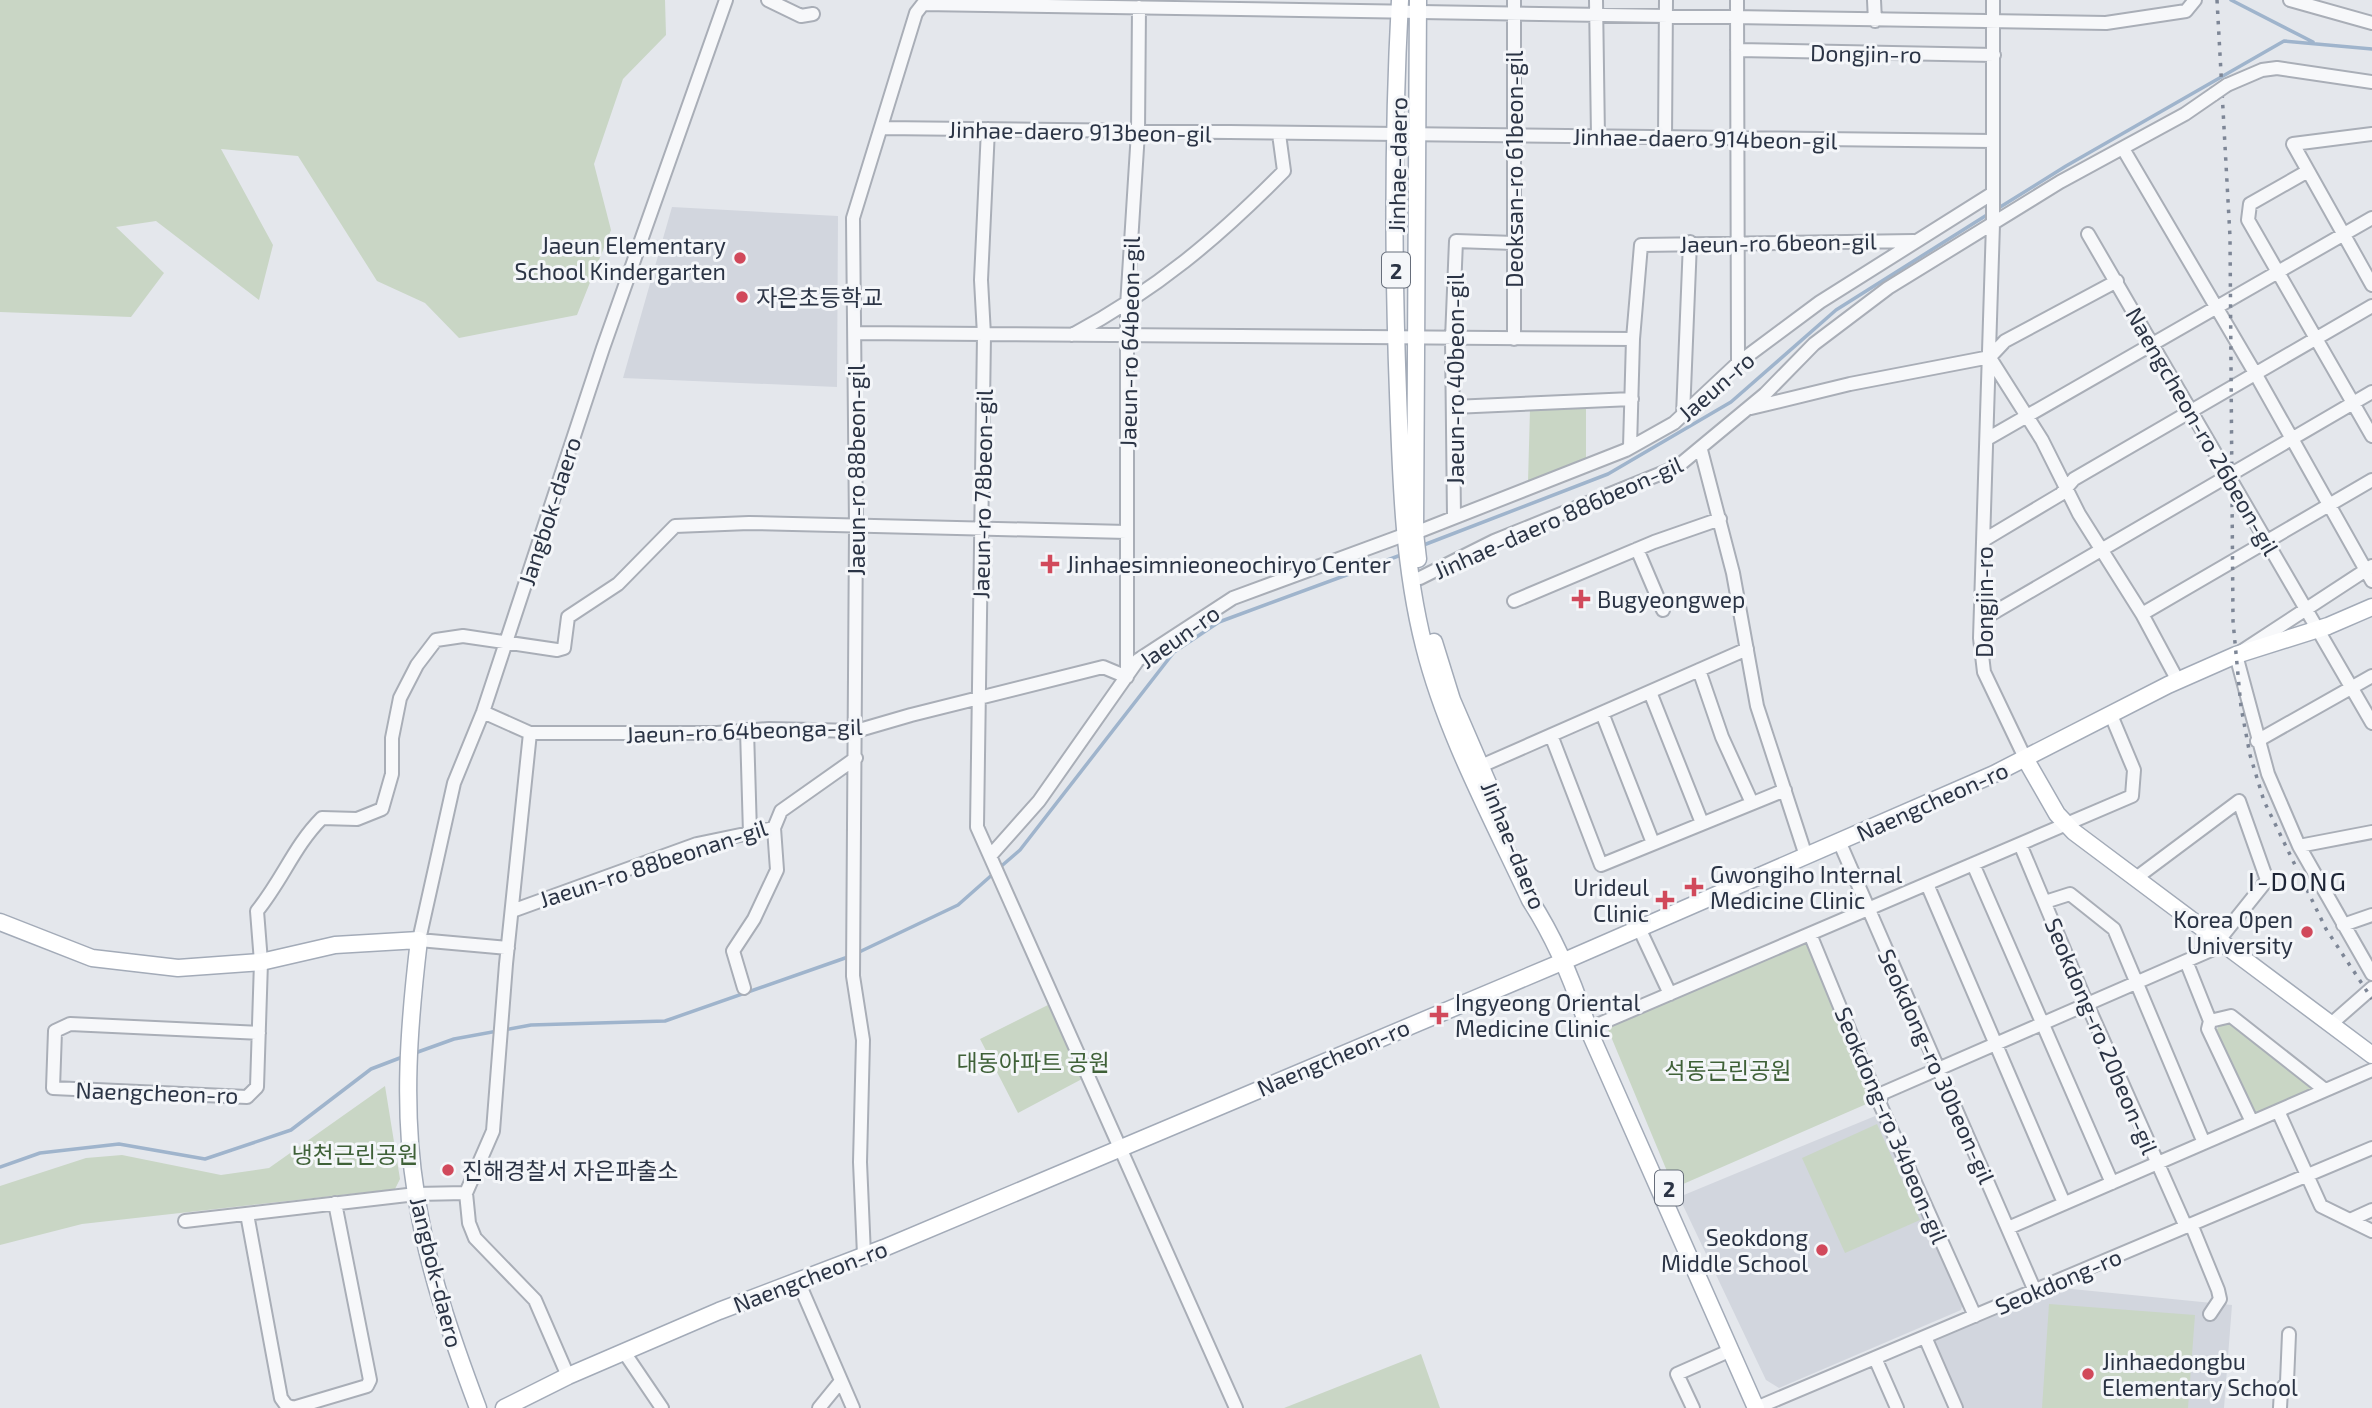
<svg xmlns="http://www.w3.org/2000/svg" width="2372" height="1408" viewBox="0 0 2372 1408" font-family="'Exo 2','Noto Sans KR',sans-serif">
<rect width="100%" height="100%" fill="#e4e7ec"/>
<path fill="#d2d6de" d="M672 207 838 216 837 387 623 378Z
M1880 1114 1963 1303 1961 1310 1779 1388 1766 1380 1679 1197Z
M2062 1288 2232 1305 2224 1408H1964L1934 1340Z"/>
<path fill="#c9d6c5" d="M0 0H665L666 35 623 79 594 164 611 230 577 315 459 338 425 303 377 281 298 156 221 149 273 245 259 300 156 221 116 227 164 273 131 317 0 312Z
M1586 408V460L1528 482 1530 409Z
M1807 941 1871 1102 1674 1188 1607 1027Z
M1048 1005 1082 1079 1018 1113 980 1039Z
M2228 1020 2316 1088 2253 1116 2215 1033 2220 1024Z
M385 1086 400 1179 395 1189 82 1224 0 1245V1186L86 1158 122 1155 221 1175 269 1168Z
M1877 1124 1920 1220 1845 1253 1802 1158Z
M2049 1304 2195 1315 2188 1408H2042Z
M1421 1354 1440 1408H1284Z"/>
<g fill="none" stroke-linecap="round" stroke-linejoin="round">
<path stroke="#9fb4cc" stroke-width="3.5" d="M2231 0 2313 42
M1997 209 2066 166 2284 41 2372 49
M1421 546 1608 474 1731 402 1836 310 1990 213
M998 869 1020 850 1174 652 1219 622 1401 555
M855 954 958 905 993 874
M415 1053 454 1039 531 1025 665 1021 848 957
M0 1167 40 1153 119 1144 205 1159 291 1130 371 1069 405 1056"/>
<defs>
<path id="minor" d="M768 0 801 16 813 14
M1514 0V339
M1596 0 1598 137
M1737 0 1738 363
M1874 0 1875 21
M1993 0V224L1980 638 1984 672 2026 760
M2290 0 2372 23
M1737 50 1994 55
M2227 85 2262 70 2277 68 2372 82
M882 128 1993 141
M988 129 981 280 984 335 977 827 1236 1408
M2372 134 2293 144 2372 285
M1665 138 1666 0
M2125 152 2255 373 2372 581
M2308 171 2250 204 2248 220 2372 436
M2088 234 2372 723
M855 333 1633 339
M1072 335C1156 290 1218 238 1284 171L1279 134
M1990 357 2005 341 2117 281
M1990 358 2042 440 2079 514 2142 614 2178 681
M1453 407 1632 399
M1751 408 1850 384 1990 357
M1683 415 1690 242
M1987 439 2372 218
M1630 447 1633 339 1641 245 1914 241
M1701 450 1733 573 1757 706 1806 856
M1454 516 1452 339 1456 241 1514 243
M1415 533 1626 450 1674 423 1738 363 1820 302 1993 193
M1984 540 2061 494 2074 479 2372 306
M1637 549 1663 610
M2372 566 2236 655 2268 774 2299 846 2372 974
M1420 578 1494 541 1677 467 1765 394 1814 344 1888 288 2060 182 2185 114 2214 94
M1514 601 1654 542 1720 519
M2142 614 2372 480
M1981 620 2372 392
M1699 670 1722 737 1752 803
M1650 692 1702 823
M483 712 530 733H717L769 729 856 731 911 715 1103 667 1127 677V306L1138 132 1139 7
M1602 713 1653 843
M747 730 750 833
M1551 735 1601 865 1785 790
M2257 741 2372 676
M1481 766 1747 649
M1839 841 2035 1291
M2020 844 2087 1004 2186 1227
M2299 846 2372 832
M991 855 1039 801 1138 660 1233 598 1404 535
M1973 864 2112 1183
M2136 878 2239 801 2267 880 2219 940
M1927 884 2064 1203
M2045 902 2070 894 2114 929 2204 1143
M512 911 697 844 774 828 781 811 856 758
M2343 925 2372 915
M1639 928 1670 994
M1810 934 1879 1102 1975 1316
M508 948 419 940 454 783 483 712 603 348 726 0
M2186 961 2210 1021 2208 1029 2252 1122
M744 988 733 951 754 919 777 870 774 828
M2210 1021 2231 1016 2325 1090
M2331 1024 2372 988
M1597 1025 2132 796 2134 770 2111 715
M259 1033 70 1024 55 1031 53 1088 247 1097 257 1087 261 962 257 911C283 879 294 846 322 818L357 819 382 809 392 774V738L400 698 417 665 436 640 463 636 557 650 564 648 568 617 618 584 675 526 749 523 1127 532
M1879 1102 1883 1093 2225 944
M2278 1111 2321 1206 2372 1231
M466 1193 469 1223 475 1238 535 1300 568 1376
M247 1214 281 1398 286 1405 293 1408 367 1386 370 1380 335 1203
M2350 1220 2372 1210
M185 1221 416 1194 466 1193 493 1131 506 964 530 733
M2191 1224 2218 1290 2220 1299 2210 1314
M2008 1228 2372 1070
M864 1255 860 1162 863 1040 853 976 856 527 853 218 916 13 923 4 2106 23 2186 11 2195 0
M798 1281 853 1408
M1925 1337 1956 1408
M624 1352 662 1408
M1875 1358 1897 1408
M819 1408 841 1381
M1693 1408 1677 1374 1729 1351
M1756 1408 2372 1148
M2280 1408 2281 1390 2287 1382 2289 1334"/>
<path id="major" d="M1400 0C1393 130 1393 262 1398 393 1401 478 1403 563 1424 646 1446 734 1492 818 1530 900 1556 940 1575 986 1589 1031L1756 1408
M1418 0 1415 533 1418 559
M1434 642 1452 700 1490 788
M2026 760 2057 814 2074 832 2372 1055
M0 922 92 958 178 968 261 962 335 945 419 940C409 1024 402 1109 416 1194 427 1267 452 1339 478 1408
M504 1408 568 1376 719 1311 884 1248 1562 962 1994 774 2168 685 2236 655 2328 626 2372 607"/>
</defs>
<use href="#minor" stroke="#a9aeb7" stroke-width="16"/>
<use href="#major" stroke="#a3abb8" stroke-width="19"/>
<use href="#minor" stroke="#f7f8fa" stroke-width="12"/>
<use href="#major" stroke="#fff" stroke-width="16"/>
<path stroke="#7d8696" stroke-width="3.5" stroke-dasharray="3.5 7" stroke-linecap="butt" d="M2217 0 2230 237 2233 621 2241 707 2250 755 2264 801 2326 929 2372 999"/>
<defs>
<path id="minor-bridge" d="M2214 94 2227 85"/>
</defs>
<use href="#minor-bridge" stroke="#a9aeb7" stroke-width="16" stroke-linecap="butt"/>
<use href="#minor-bridge" stroke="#f7f8fa" stroke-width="12"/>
</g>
<g fill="#d1495b" stroke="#f4f6f9" stroke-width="2.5">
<circle cx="740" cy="258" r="7"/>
<circle cx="742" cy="297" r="7"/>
<path d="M1046.5 553.5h7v7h7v7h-7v7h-7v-7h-7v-7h7z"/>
<path d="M1577.5 588.5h7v7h7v7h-7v7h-7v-7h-7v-7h7z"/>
<path d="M1690.5 876.5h7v7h7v7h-7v7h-7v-7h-7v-7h7z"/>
<path d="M1661.5 889.5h7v7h7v7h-7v7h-7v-7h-7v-7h7z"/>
<circle cx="2307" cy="932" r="7"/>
<path d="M1435.5 1004.5h7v7h7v7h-7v7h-7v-7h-7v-7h7z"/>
<circle cx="448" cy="1170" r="7"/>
<circle cx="1822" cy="1250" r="7"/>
<circle cx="2088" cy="1374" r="7"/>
</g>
<g text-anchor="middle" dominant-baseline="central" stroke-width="6" stroke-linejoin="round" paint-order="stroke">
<g fill="#f4f6f9" stroke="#676e7b" stroke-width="2">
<rect x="1382" y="252.5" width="28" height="35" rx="5"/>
<rect x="1655" y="1170.5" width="28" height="35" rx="5"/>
</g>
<g font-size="21" font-weight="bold" fill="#2b3445">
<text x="1396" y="270">2</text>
<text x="1669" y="1188">2</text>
</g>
<g font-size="23" fill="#2b3445" stroke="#f4f6f9">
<text transform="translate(1866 53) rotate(1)">Dongjin-ro</text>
<text transform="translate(1080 131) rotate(1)">Jinhae-daero 913beon-gil</text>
<text transform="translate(1705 138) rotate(1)">Jinhae-daero 914beon-gil</text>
<text transform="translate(1397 165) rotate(-89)">Jinhae-daero</text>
<text transform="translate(1514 169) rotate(-90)">Deoksan-ro 61beon-gil</text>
<text transform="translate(1778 242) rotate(-1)">Jaeun-ro 6beon-gil</text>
<text transform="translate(1129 342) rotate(-89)">Jaeun-ro 64beon-gil</text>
<text transform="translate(1455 379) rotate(-90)">Jaeun-ro 40beon-gil</text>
<text transform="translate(1716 386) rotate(-41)">Jaeun-ro</text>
<text transform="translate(2203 431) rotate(60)">Naengcheon-ro 26beon-gil</text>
<text transform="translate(856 470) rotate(-90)">Jaeun-ro 88beon-gil</text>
<text transform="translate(982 494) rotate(-89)">Jaeun-ro 78beon-gil</text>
<text transform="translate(549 511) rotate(-72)">Jangbok-daero</text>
<text transform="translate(1558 517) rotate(-24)">Jinhae-daero 886beon-gil</text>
<text transform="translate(1984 602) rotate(-90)">Dongjin-ro</text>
<text transform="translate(1179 636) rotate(-35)">Jaeun-ro</text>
<text transform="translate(744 730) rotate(-2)">Jaeun-ro 64beonga-gil</text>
<text transform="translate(1932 801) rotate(-24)">Naengcheon-ro</text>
<text transform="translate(1514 845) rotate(68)">Jinhae-daero</text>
<text transform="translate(653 863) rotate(-18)">Jaeun-ro 88beonan-gil</text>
<text transform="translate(2102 1036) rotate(67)">Seokdong-ro 20beon-gil</text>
<text transform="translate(1333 1057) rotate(-23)">Naengcheon-ro</text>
<text transform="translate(1937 1066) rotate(66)">Seokdong-ro 30beon-gil</text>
<text transform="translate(157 1092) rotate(2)">Naengcheon-ro</text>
<text transform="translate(1892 1125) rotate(67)">Seokdong-ro 34beon-gil</text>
<text transform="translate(437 1272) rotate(76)">Jangbok-daero</text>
<text transform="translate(810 1276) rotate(-21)">Naengcheon-ro</text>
<text transform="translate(2058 1281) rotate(-23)">Seokdong-ro</text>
</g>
<g font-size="23" fill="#2b3445" stroke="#f4f6f9" text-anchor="start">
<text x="726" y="245" text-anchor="end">Jaeun Elementary<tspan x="726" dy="26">School Kindergarten</tspan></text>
<text x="756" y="297">자은초등학교</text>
<text x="1066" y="564">Jinhaesimnieoneochiryo Center</text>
<text x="1597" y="599">Bugyeongwep</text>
<text x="1710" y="874">Gwongiho Internal<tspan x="1710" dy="26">Medicine Clinic</tspan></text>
<text x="1649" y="887" text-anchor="end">Urideul<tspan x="1649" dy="26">Clinic</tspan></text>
<text x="2293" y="919" text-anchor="end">Korea Open<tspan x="2293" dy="26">University</tspan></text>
<text x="1455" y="1002">Ingyeong Oriental<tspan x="1455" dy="26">Medicine Clinic</tspan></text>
<text x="462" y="1170">진해경찰서 자은파출소</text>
<text x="1808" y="1237" text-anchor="end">Seokdong<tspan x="1808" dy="26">Middle School</tspan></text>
<text x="2102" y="1361">Jinhaedongbu<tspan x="2102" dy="26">Elementary School</tspan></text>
</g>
<g font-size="23" fill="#3f6138" stroke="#f4f6f9">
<text x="1033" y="1062">대동아파트 공원</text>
<text x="1728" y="1070">석동근린공원</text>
<text x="355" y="1154">냉천근린공원</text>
</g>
<g font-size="26" letter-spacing="2" fill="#1d2536" stroke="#f4f6f9">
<text x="2298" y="880">I-DONG</text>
</g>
</g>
</svg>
